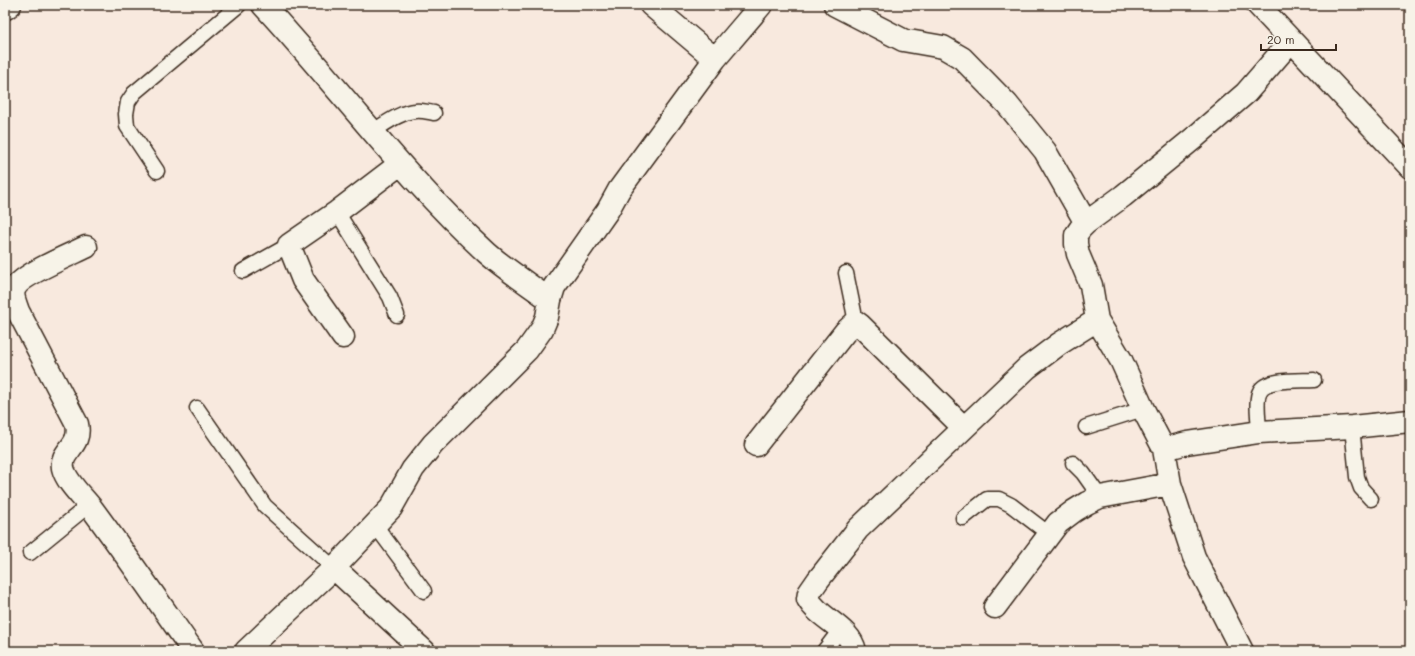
<svg xmlns="http://www.w3.org/2000/svg" width="1415" height="656" viewBox="0 0 1415 656" font-family="Mali,sans-serif">
<rect width="100%" height="100%" fill="#f8e9de"/>
<filter id="ink" filterUnits="userSpaceOnUse"><feTurbulence type="fractalNoise" baseFrequency=".025" numOctaves="2"/><feDisplacementMap in="SourceGraphic" scale="8" xChannelSelector="R" yChannelSelector="G"/><feConvolveMatrix kernelMatrix="1 2 1 2 8 2 1 2 1" color-interpolation-filters="sRGB"/></filter>
<g filter="url(#ink)">
<g fill="none" stroke-linecap="round" stroke-linejoin="round">
<defs>
<path id="lane" d="M373 131C385 124 400 112 415 111 421 110 428 112 434 113
M157 171 127 126 126 114 128 102 134 93 239 5
M337 212 390 297 397 315
M243 271 289 245
M846 273 856 322
M197 408 265 506 334 568
M1086 427 1143 409
M1352 427 1357 477 1361 488 1371 499
M1259 432C1259 422 1255 399 1260 391 1266 378 1301 381 1314 380
M1073 463 1083 473 1100 497
M963 518 987 499H999L1011 505 1049 534
M375 525 424 591
M30 553 89 505
M824 651 840 630"/>
<path id="street" d="M263 5C339 87 404 177 487 253 505 269 530 285 550 300
M651 5 715 59
M835 5 903 40 943 47 962 58 1007 104 1045 151 1086 223 1080 229 1076 235V244L1078 254 1091 285 1097 320 1121 360 1143 409 1164 449 1170 484 1194 557 1242 651
M1258 5 1410 167
M6 8 10 5
M1086 223 1123 196 1194 138 1246 93 1291 41
M86 247C72 254 18 276 14 290 12 296 16 305 18 311L77 424C82 447 60 450 63 468 66 482 84 498 93 510 127 556 160 604 193 651
M343 337 303 280 289 245 337 212 400 164
M756 445 845 332 856 322 860 325 964 428
M1164 449 1187 443 1259 432 1352 427 1410 421
M334 568 424 651
M995 607 1058 523 1074 511 1087 503 1100 497 1170 484
M246 651 334 568 391 508 413 469 433 444 527 350 542 329 547 317 550 300 554 287 608 210 619 190 715 59 761 5
M855 651C850 627 819 619 808 599L809 593 818 580 858 529 1027 368 1059 344 1097 320"/>
</defs>
<use href="#lane" stroke="#3b2a1e" stroke-width="17"/>
<use href="#street" stroke="#3b2a1e" stroke-width="25"/>
<use href="#lane" stroke="#f7f3e8" stroke-width="14"/>
<use href="#street" stroke="#f7f3e8" stroke-width="22"/>
</g>
</g>
<rect width="1415" height="656" fill="none" stroke="#f7f3e8" stroke-width="20"/>
<rect x="10" y="10" width="1395" height="636" fill="none" stroke="#3b2a1e" stroke-width="1.5" filter="url(#ink)"/>
<path d="M1261 44v6h75v-6" fill="none" stroke="#3b2a1e" stroke-width="2"/>
<text x="1267" y="44" font-size="12" fill="#3b2a1e" stroke="#f7f3e8" stroke-width="3" paint-order="stroke">20 m</text>
</svg>
